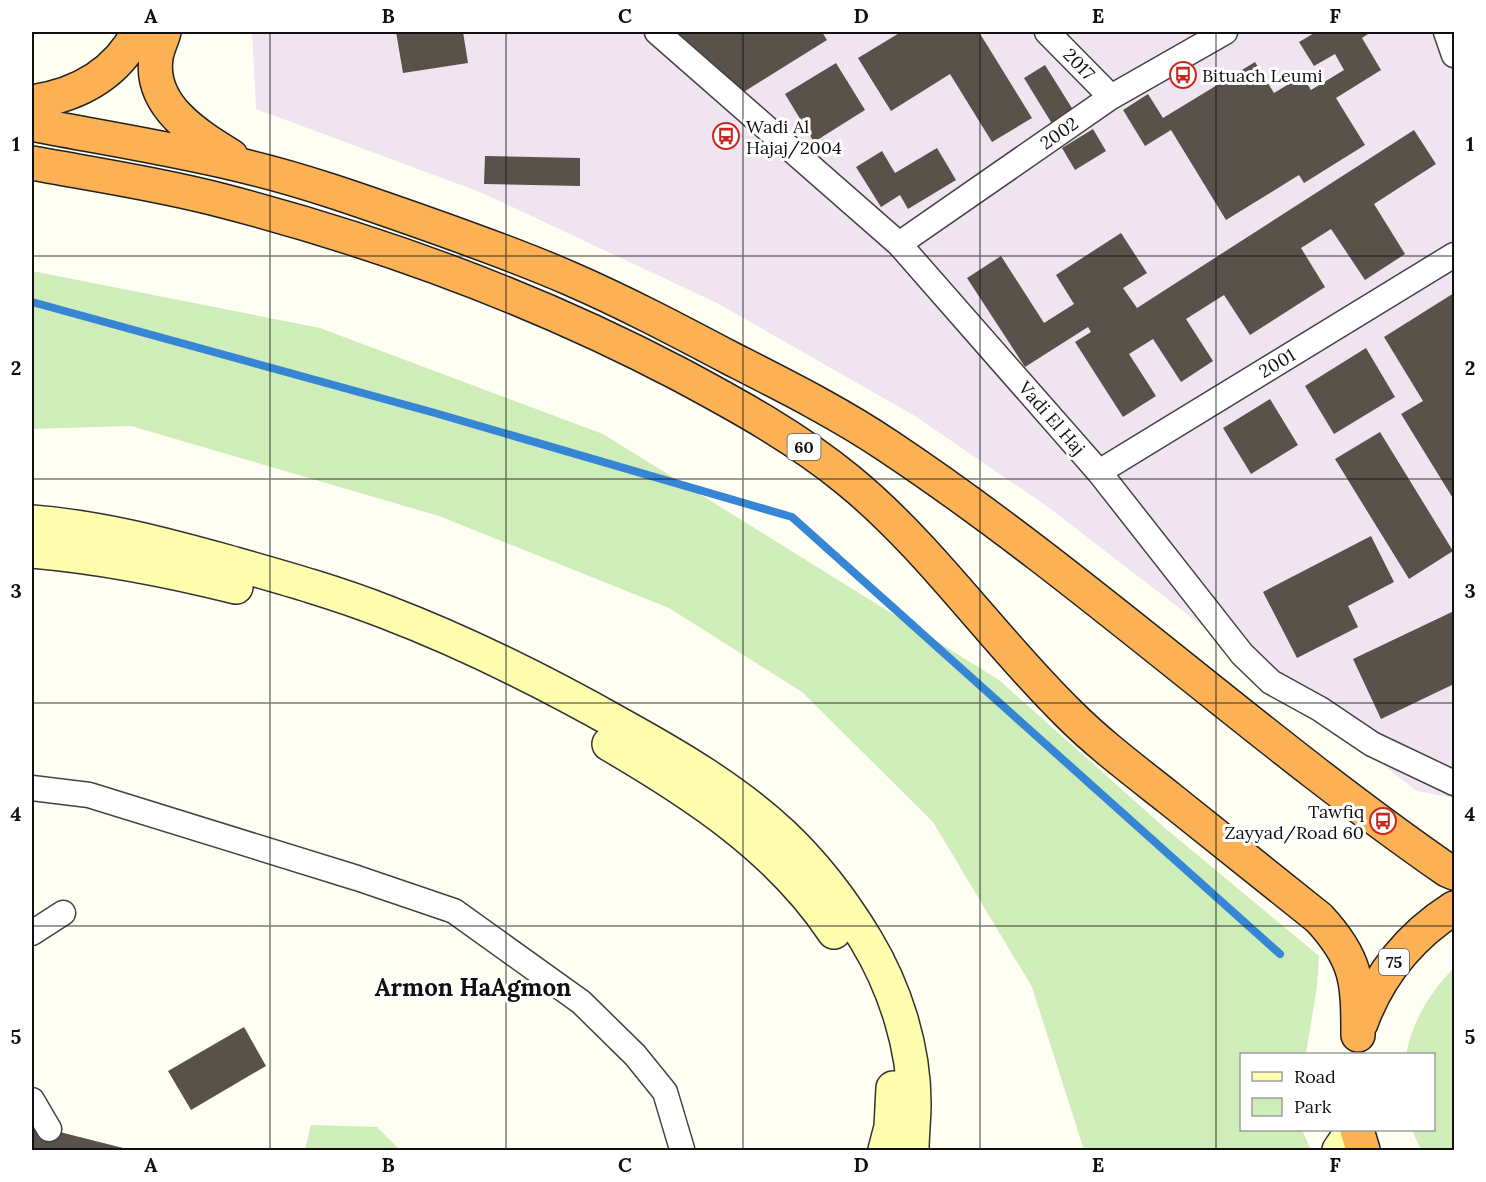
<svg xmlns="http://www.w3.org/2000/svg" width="1486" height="1182" viewBox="0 0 1486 1182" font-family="Lora,serif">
<rect width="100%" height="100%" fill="#fffef3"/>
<path fill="#efe4ef" d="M252 32H1454V798L1417 791 1048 507 915 416 717 303 480 192 256 109Z"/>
<path fill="#cfedb9" d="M32 271 320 328 603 434 999 680 1165 828 1319 956 1317 986 1306 1054H1242V1130H1302L1311 1150H1084L1032 987 933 822 802 692 669 608 439 516 131 426 32 429Z
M1454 968V1150H1421L1412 1130H1434V1054H1406C1413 1020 1430 992 1454 968Z
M311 1125 377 1127 400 1150H305Z"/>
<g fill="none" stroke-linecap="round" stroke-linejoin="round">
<path stroke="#3786d5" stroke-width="8" d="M32 302 435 413 792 517 1280 954"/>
</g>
<path fill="#59524b" d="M396 32H463L468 63 403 73Z
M672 32H822L827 40 734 98Z
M901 32H979L1032 118 992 142 950 74 891 111 858 58Z
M1316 32H1371L1362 38 1381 70 1336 98 1365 145 1304 183 1299 175 1226 220 1171 130 1145 146 1123 110 1148 94 1163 118 1255 62 1274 93 1302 76 1311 90 1344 70 1335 54 1314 66 1299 42Z
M836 63 865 110 814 142 785 94Z
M1045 65 1075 113 1054 127 1024 78Z
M1093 129 1106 151 1075 170 1062 148Z
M1414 130 1436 164 1374 204 1405 254 1365 280 1331 229 1301 248 1325 287 1250 335 1224 295 1186 319 1213 361 1181 382 1153 339 1129 354 1156 396 1123 417 1075 342 1091 332 1088 327 1025 367 967 278 1001 256 1044 323 1074 304 1056 275 1121 233 1147 273 1123 288 1137 308Z
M937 148 956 180 908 209 900 195 881 207 856 167 882 151 895 173Z
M485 156 580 158V186L484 184Z
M1454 293V500L1401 414 1423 401 1384 337Z
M1366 348 1395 397 1334 434 1305 386Z
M1270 399 1298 445 1251 474 1223 428Z
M1380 432 1453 551 1409 579 1335 459Z
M1371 536 1394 582 1348 606 1358 627 1297 658 1263 592Z
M1454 611V684L1381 719 1353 659Z
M244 1027 266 1066 191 1110 168 1071Z
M32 1125 131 1150H32Z"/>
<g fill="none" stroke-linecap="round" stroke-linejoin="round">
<defs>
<path id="street" d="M657 32 899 244 1099 472 1242 654 1271 682 1320 709 1372 744 1454 783
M1047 32 1111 97
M1446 32 1454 55
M899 244 1111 97 1225 32
M1099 472 1454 255
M32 788 89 795 357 878 454 911 581 1002 635 1055 665 1092 682 1149
M32 933 63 913
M32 1100 49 1129"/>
<path id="secondary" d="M32 522C99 527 163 544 228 562 281 577 335 592 386 612 467 643 545 682 621 725 677 756 735 790 782 834 815 865 843 902 866 940 895 988 914 1047 914 1103 914 1119 912 1135 912 1150
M32 551C101 557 168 570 236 587
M609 744C693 793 779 849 834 932
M885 1150 891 1127 893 1088
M1339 1150 1353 1130"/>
<path id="highway" d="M164 32C162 40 157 49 156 58 149 106 197 135 231 156
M32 102C78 95 116 75 138 32
M32 124C103 138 176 149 248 167 306 181 362 201 419 221 470 239 521 257 571 279 626 303 679 331 732 359 785 386 839 413 888 446 1083 576 1255 737 1447 870L1454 873
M32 163C92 174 153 183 212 198 373 239 532 297 679 374 737 405 797 438 848 480 932 549 992 639 1069 714 1100 745 1135 771 1169 798 1219 838 1269 878 1319 918 1357 959 1358 981 1358 1035
M1361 1023C1379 974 1410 936 1454 908
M1357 1130 1363 1150"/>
</defs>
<use href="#street" stroke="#434343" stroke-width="27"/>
<use href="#secondary" stroke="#323232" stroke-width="36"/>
<use href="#highway" stroke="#212121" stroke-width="36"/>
<use href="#street" stroke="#fff" stroke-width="24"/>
<use href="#secondary" stroke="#fffeae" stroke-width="33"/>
<use href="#highway" stroke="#fcb154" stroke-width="33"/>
</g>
<path fill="none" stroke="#101010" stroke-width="1.5" stroke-opacity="0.55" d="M270 32V1150M506 32V1150M743 32V1150M980 32V1150M1216 32V1150M32 256H1454M32 479H1454M32 703H1454M32 926H1454"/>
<defs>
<symbol id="bus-ring" viewBox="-11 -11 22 22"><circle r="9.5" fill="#fff" stroke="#c9281f" stroke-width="1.5"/><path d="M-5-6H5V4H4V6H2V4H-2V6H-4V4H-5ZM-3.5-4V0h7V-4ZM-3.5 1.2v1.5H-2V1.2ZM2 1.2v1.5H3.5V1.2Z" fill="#c9281f"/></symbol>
</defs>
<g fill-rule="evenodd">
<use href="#bus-ring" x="1168" y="60" width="30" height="30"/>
<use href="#bus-ring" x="711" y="121" width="30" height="30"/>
<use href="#bus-ring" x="1368" y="806" width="30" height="30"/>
</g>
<g text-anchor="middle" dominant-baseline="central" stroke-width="6" stroke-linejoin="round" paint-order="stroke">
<g fill="#fff" stroke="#585858" stroke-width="1.5">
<rect x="787.5" y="434" width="33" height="26" rx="4.5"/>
<rect x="1379" y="949" width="30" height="26" rx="4.5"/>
</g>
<g font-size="16" font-weight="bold" fill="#101010">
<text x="804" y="447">60</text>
<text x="1394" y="962">75</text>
</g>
<g font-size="18" fill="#101010" stroke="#fff">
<text transform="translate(1079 64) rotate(46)">2017</text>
<text transform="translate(1059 133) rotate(-35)">2002</text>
<text transform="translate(1277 363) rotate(-31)">2001</text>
<text transform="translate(1052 418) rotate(49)">Vadi El Haj</text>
</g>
<g font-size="18" fill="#101010" stroke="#fff" text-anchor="start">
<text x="1202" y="75">Bituach Leumi</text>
<text x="746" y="126">Wadi Al<tspan x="746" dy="21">Hajaj/2004</tspan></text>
<text x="1364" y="811" text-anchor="end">Tawfiq<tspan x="1364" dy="21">Zayyad/Road 60</tspan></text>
</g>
<g font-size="24" font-weight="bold" fill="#101010" stroke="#fff">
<text x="473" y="987">Armon HaAgmon</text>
</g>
</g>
<rect width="1486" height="1182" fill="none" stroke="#ffffff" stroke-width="66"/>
<rect x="1240" y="1053" width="195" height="78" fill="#ffffff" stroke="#9f9f9f" stroke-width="1.5"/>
<rect x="1252" y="1072" width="30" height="9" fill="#fffeae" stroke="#9f9f9f" stroke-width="1.5"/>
<text x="1294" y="1083" font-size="18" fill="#101010">Road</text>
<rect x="1252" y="1098" width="30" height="18" fill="#cfedb9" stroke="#9f9f9f" stroke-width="1.5"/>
<text x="1294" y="1113" font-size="18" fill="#101010">Park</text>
<rect x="33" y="33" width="1420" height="1116" fill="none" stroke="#101010" stroke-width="2"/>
<g font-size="20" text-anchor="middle" font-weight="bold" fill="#101010">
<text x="151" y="23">A</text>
<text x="388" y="23">B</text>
<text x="625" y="23">C</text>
<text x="861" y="23">D</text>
<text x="1098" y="23">E</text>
<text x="1335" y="23">F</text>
<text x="16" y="151">1</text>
<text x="1470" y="151">1</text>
<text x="16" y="375">2</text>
<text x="1470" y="375">2</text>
<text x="16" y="598">3</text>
<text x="1470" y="598">3</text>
<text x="16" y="821">4</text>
<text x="1470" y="821">4</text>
<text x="16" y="1044">5</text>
<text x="1470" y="1044">5</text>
<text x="151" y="1172">A</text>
<text x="388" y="1172">B</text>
<text x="625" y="1172">C</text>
<text x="861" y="1172">D</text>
<text x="1098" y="1172">E</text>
<text x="1335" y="1172">F</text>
</g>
</svg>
